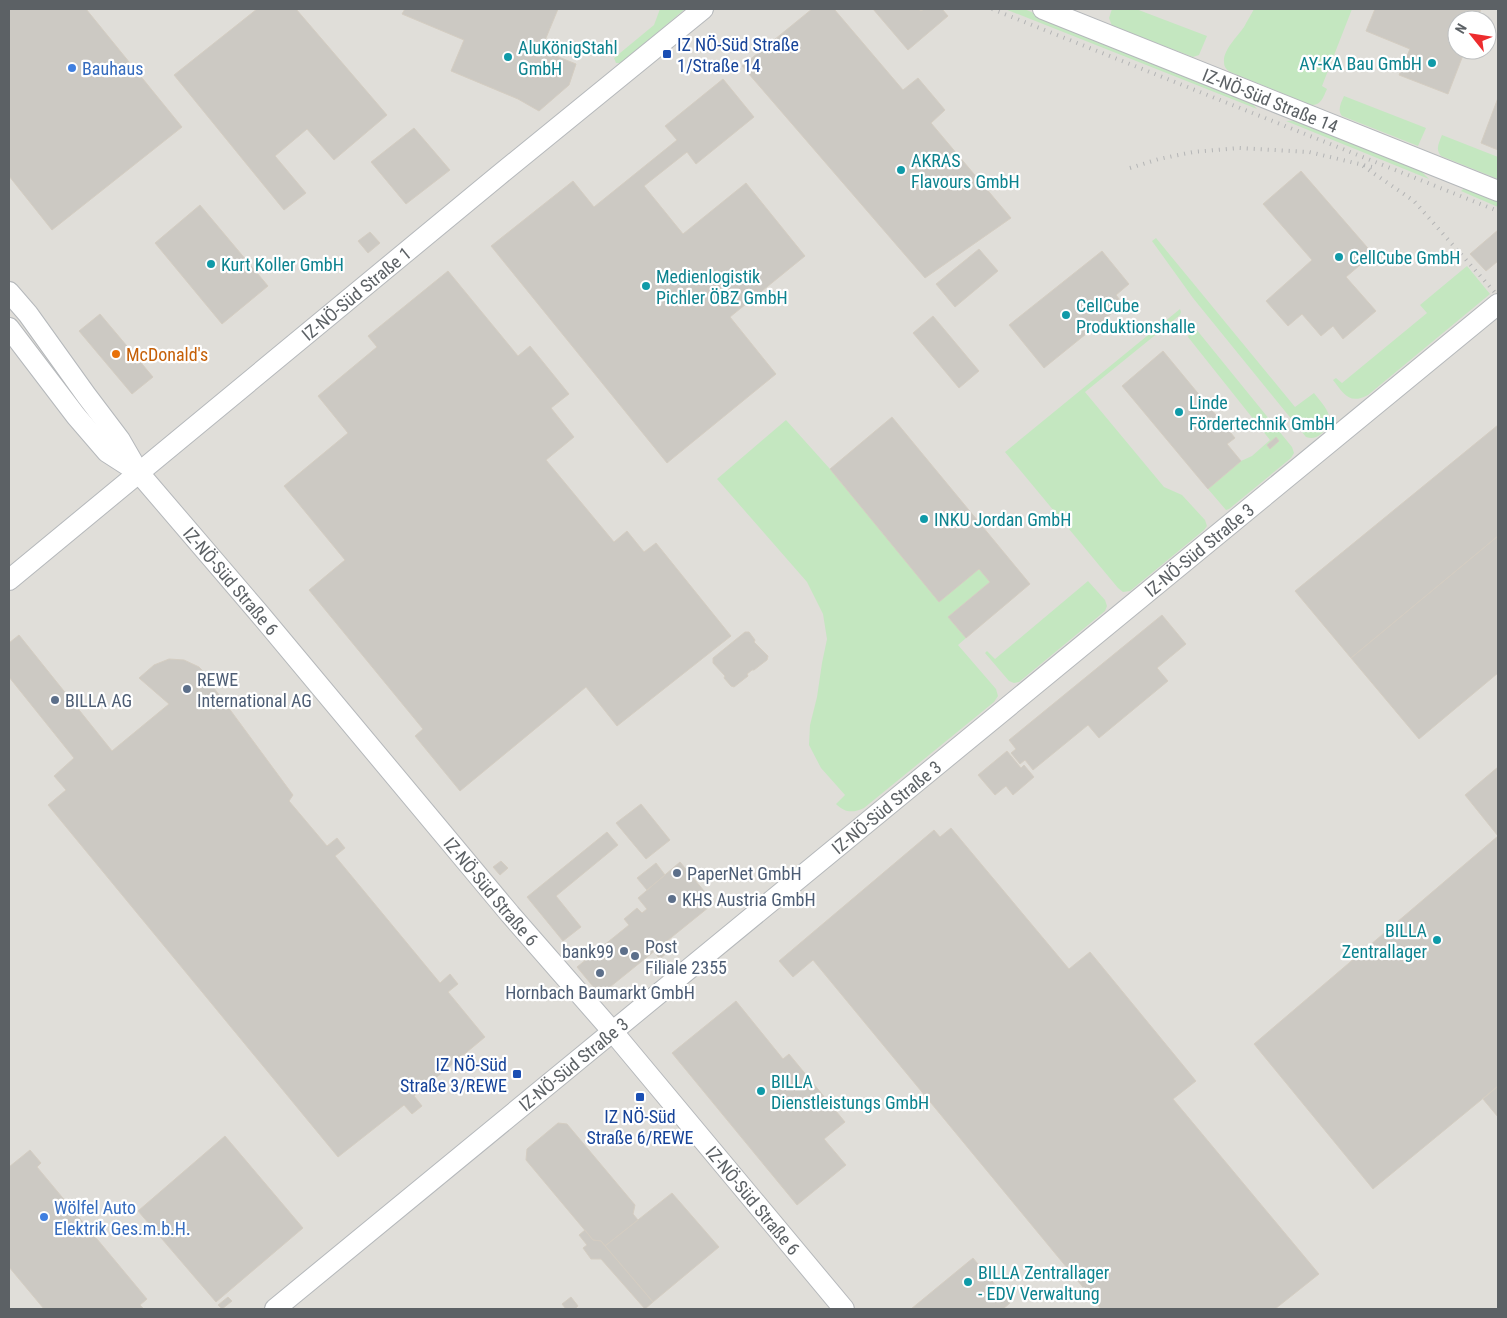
<svg xmlns="http://www.w3.org/2000/svg" width="1507" height="1318" viewBox="0 0 1507 1318" font-family="'Roboto Condensed',sans-serif">
<rect width="100%" height="100%" fill="#efece4"/>
<path fill="#e0ded9" fill-rule="evenodd" d="M9 9H1498V1309H9ZM1457 20H1487V50H1457Z"/>
<path fill="#c4e7c0" d="M660 9H685L621 63H616L614 58 654 25Z
M1005 9H1024L1247 98 1257 109Z
M1112 9H1136L1207 36 1199 55 1193 57 1112 26 1109 18Z
M1254 9H1352L1322 86 1327 89C1323 97 1322 105 1311 105L1230 72C1226 69 1224 67 1224 62 1223 50 1237 37 1244 27 1247 21 1251 15 1254 9Z
M1344 96 1426 128 1418 146 1342 116C1337 110 1341 103 1344 96Z
M1302 120 1414 164 1429 179 1286 121Z
M1442 135 1498 157V179L1441 156C1435 149 1439 143 1442 135Z
M1466 187 1498 198V207L1461 191Z
M1156 238 1295 407 1314 393C1324 406 1339 419 1321 434 1316 438 1312 439 1306 437L1193 298 1152 241Z
M1467 266 1490 294 1368 395C1349 405 1344 394 1333 380L1336 378 1342 383 1427 313 1420 305Z
M1180 309 1181 312 1180 315 1085 392 1164 487 1182 495 1205 520 1207 526 1204 530 1130 591 1123 592 1118 588 1005 452Z
M1196 329 1292 447 1294 453 1291 458 1229 509 1226 510 1208 489 1241 461 1252 456 1270 440 1188 337 1190 332Z
M786 420 830 469 939 601 979 569 990 582 948 617 966 638 958 645 996 689 998 696 994 702 864 808C853 813 845 813 836 804L845 795 821 768 809 745 810 725 817 697 822 663 827 639 823 614 807 582 717 479Z
M1088 581 1105 600 1107 606 1105 611 1019 682 1014 683 1009 681 985 653 987 651 995 659Z"/>
<path fill="#ccc9c3" stroke="#d4cdc2" d="M9 9H86L182 127 52 230 9 176Z
M257 9H296L387 115 334 160 307 129 275 156 306 193 284 210 174 75Z
M405 9H558L541 50 576 64 569 85 539 111 518 99 451 71 464 40 402 14Z
M812 9H834L903 90 918 78 945 110 931 123 1011 218 925 278 742 66Z
M873 9H918L921 11 924 9H942L948 16 908 50Z
M1375 9H1481L1477 20H1457V50H1465L1448 94 1399 75 1410 49 1366 31Z
M723 79 754 117 696 164 687 152 644 186 683 234 746 183 805 256 730 317 776 374 667 463 491 246 573 181 594 207 677 140 665 126Z
M1498 98V150L1481 143Z
M414 128 450 170 406 204 371 162Z
M1301 171 1373 254 1346 277 1376 311 1343 339 1333 326 1321 336 1302 314 1288 326 1266 301 1312 260 1263 204Z
M200 205 268 286 222 324 155 243Z
M1498 230V261L1486 271 1470 254Z
M370 232 380 243 368 253 358 241Z
M979 249 998 271 955 307 936 284Z
M1102 251 1129 284 1116 295 1123 304 1044 368 1009 325Z
M448 271 518 356 530 346 569 394 551 408 574 437 546 460 614 542 627 531 644 552 656 543 731 636 617 726 586 687 460 791 415 736 423 729 309 590 345 560 284 486 348 433 318 396 377 347 368 336Z
M100 314 153 377 132 394 79 331Z
M933 316 979 371 959 388 913 333Z
M1163 351 1235 438 1227 444 1241 461 1208 489 1122 386Z
M892 417 1030 584 966 638 948 617 990 582 979 569 939 602 830 469Z
M1498 425V536L1351 658 1295 591Z
M1276 437 1279 441 1270 449 1267 445Z
M1498 536V673L1419 739 1351 658Z
M1162 615 1186 644 1157 668 1168 681 1099 738 1088 725 1033 770 1025 760 1020 764 1011 753 1016 749 1009 740Z
M745 632H749L755 640 754 642 768 656 767 660 754 670H752L747 674 748 676 734 687 731 686 724 678 725 676 713 663V658Z
M19 635 112 751 169 704 139 678 154 665 169 659 184 660 199 667 209 677 214 688 293 795 289 801 327 846 337 838 345 848 335 856 440 983 450 974 458 984 448 992 485 1037 414 1096 422 1106 412 1114 404 1105 338 1157 48 805 66 790 54 776 74 758 9 677V643Z
M1007 751 1021 768 1024 765 1034 777 1013 795 1006 786 995 795 978 775Z
M1498 767V1086L1373 1189 1254 1044 1498 836 1465 795Z
M641 804 670 840 646 859 616 823Z
M951 828 1069 969 1090 952 1196 1081 1173 1099 1319 1274 1275 1309H1101L813 960 793 977 779 961 934 830 940 837Z
M607 832 618 845 556 896 581 927 563 941 527 897Z
M501 861 508 868 500 875 493 867Z
M680 862 714 903 600 995 577 967 629 925 624 919 637 908 642 913 647 909 638 898Z
M656 863 665 875 647 890 637 878Z
M664 944 669 951 660 959 654 952Z
M736 1001 783 1059 789 1054 845 1122 824 1139 846 1165 797 1205 672 1053Z
M1498 1086V1117L1483 1099Z
M558 1123 567 1124 635 1205 633 1214 638 1220 605 1246 601 1241 593 1240 526 1160 527 1149Z
M225 1136 303 1228 216 1302 138 1211Z
M30 1150 41 1163 37 1167 147 1299 140 1305 144 1309H44L9 1267V1167Z
M672 1193 719 1247 653 1302 605 1246Z
M585 1230 593 1240 601 1241 653 1302 645 1309 601 1259H591L583 1248 587 1245 579 1235Z
M973 1258 1010 1303 1003 1309H911Z
M228 1297 232 1301 222 1309 218 1305Z
M571 1297 578 1306 575 1309H566L562 1304Z"/>
<g fill="none" stroke-linecap="round" stroke-linejoin="round">
<defs>
<g id="minor">
<path id="s1" d="M1043 9 1498 191"/>
<path id="s2" d="M9 292 28 314 86 395 120 440 139 473 258 612 510 914 613 1032 844 1309"/>
<path d="M9 328 76 416 107 452 135 470"/>
<path id="s3" d="M9 580 498 176 703 9"/>
<path id="s4" d="M275 1309 1498 304"/>
</g>
</defs>
<use href="#minor" stroke="#b5b8bb" stroke-width="22"/>
<use href="#minor" stroke="#fff" stroke-width="20"/>
<path stroke="#b3b4b5" stroke-width="4" stroke-dasharray="1 6" stroke-linecap="butt" d="M992 9 1498 211
M1363 166 1414 201 1498 296
M1130 168 1159 159 1193 152 1239 148 1309 152 1372 167"/>
</g>
<g fill="#1a4fb4" stroke="#fff" stroke-width="2">
<rect x="662" y="49" width="10" height="10" rx="2.5"/>
<rect x="512" y="1069" width="10" height="10" rx="2.5"/>
<rect x="635" y="1092" width="10" height="10" rx="2.5"/>
</g>
<g fill="#0f9aa8" stroke="#fff" stroke-width="2">
<circle cx="508" cy="57" r="5"/>
<circle cx="1432" cy="63" r="5"/>
<circle cx="901" cy="170" r="5"/>
<circle cx="1339" cy="257" r="5"/>
<circle cx="211" cy="264" r="5"/>
<circle cx="646" cy="286" r="5"/>
<circle cx="1066" cy="315" r="5"/>
<circle cx="1179" cy="412" r="5"/>
<circle cx="924" cy="519" r="5"/>
<circle cx="1437" cy="940" r="5"/>
<circle cx="761" cy="1091" r="5"/>
<circle cx="968" cy="1282" r="5"/>
</g>
<g fill="#3f7fe0" stroke="#fff" stroke-width="2">
<circle cx="72" cy="68" r="5"/>
<circle cx="44" cy="1217" r="5"/>
</g>
<circle fill="#e8710a" stroke="#fff" stroke-width="2" cx="116" cy="354" r="5"/>
<g fill="#5c6f8a" stroke="#fff" stroke-width="2">
<circle cx="187" cy="689" r="5"/>
<circle cx="55" cy="700" r="5"/>
<circle cx="677" cy="873" r="5"/>
<circle cx="672" cy="899" r="5"/>
<circle cx="624" cy="951" r="5"/>
<circle cx="635" cy="956" r="5"/>
<circle cx="600" cy="973" r="5"/>
</g>
<g text-anchor="middle" dominant-baseline="central" stroke-width="4.5" stroke-linejoin="round" paint-order="stroke">
<g font-size="18" fill="#164399" stroke="#fff" text-anchor="start">
<text x="677" y="44">IZ NÖ-Süd Straße<tspan x="677" dy="21">1/Straße 14</tspan></text>
<text x="507" y="1064" text-anchor="end">IZ NÖ-Süd<tspan x="507" dy="21">Straße 3/REWE</tspan></text>
<text x="640" y="1116" text-anchor="middle">IZ NÖ-Süd<tspan x="640" dy="21">Straße 6/REWE</tspan></text>
</g>
<g font-size="18" fill="#0d838f" stroke="#fff" text-anchor="start">
<text x="518" y="47">AluKönigStahl<tspan x="518" dy="21">GmbH</tspan></text>
<text x="1422" y="63" text-anchor="end">AY-KA Bau GmbH</text>
<text x="911" y="160">AKRAS<tspan x="911" dy="21">Flavours GmbH</tspan></text>
<text x="1349" y="257">CellCube GmbH</text>
<text x="221" y="264">Kurt Koller GmbH</text>
<text x="656" y="276">Medienlogistik<tspan x="656" dy="21">Pichler ÖBZ GmbH</tspan></text>
<text x="1076" y="305">CellCube<tspan x="1076" dy="21">Produktionshalle</tspan></text>
<text x="1189" y="402">Linde<tspan x="1189" dy="21">Fördertechnik GmbH</tspan></text>
<text x="934" y="519">INKU Jordan GmbH</text>
<text x="1427" y="930" text-anchor="end">BILLA<tspan x="1427" dy="21">Zentrallager</tspan></text>
<text x="771" y="1081">BILLA<tspan x="771" dy="21">Dienstleistungs GmbH</tspan></text>
<text x="978" y="1272">BILLA Zentrallager<tspan x="978" dy="21">- EDV Verwaltung</tspan></text>
</g>
<g font-size="18" fill="#366cbe" stroke="#fff" text-anchor="start">
<text x="82" y="68">Bauhaus</text>
<text x="54" y="1207">Wölfel Auto<tspan x="54" dy="21">Elektrik Ges.m.b.H.</tspan></text>
</g>
<g font-size="18" fill="#5c6165" stroke="#fff">
<text stroke="none"><textPath href="#s1" startOffset="245">IZ-NÖ-Süd Straße 14</textPath></text>
<text stroke="none"><textPath href="#s3" startOffset="450">IZ-NÖ-Süd Straße 1</textPath></text>
<text stroke="none"><textPath href="#s4" startOffset="1196">IZ-NÖ-Süd Straße 3</textPath></text>
<text stroke="none"><textPath href="#s2" startOffset="365">IZ-NÖ-Süd Straße 6</textPath></text>
<text stroke="none"><textPath href="#s4" startOffset="791">IZ-NÖ-Süd Straße 3</textPath></text>
<text stroke="none"><textPath href="#s2" startOffset="770">IZ-NÖ-Süd Straße 6</textPath></text>
<text stroke="none"><textPath href="#s4" startOffset="386">IZ-NÖ-Süd Straße 3</textPath></text>
<text stroke="none"><textPath href="#s2" startOffset="1175">IZ-NÖ-Süd Straße 6</textPath></text>
</g>
<g font-size="18" fill="#c56008" stroke="#fff" text-anchor="start">
<text x="126" y="354">McDonald's</text>
</g>
<g font-size="18" fill="#4e5e75" stroke="#fff" text-anchor="start">
<text x="197" y="679">REWE<tspan x="197" dy="21">International AG</tspan></text>
<text x="65" y="700">BILLA AG</text>
<text x="687" y="873">PaperNet GmbH</text>
<text x="682" y="899">KHS Austria GmbH</text>
<text x="645" y="946">Post<tspan x="645" dy="21">Filiale 2355</tspan></text>
<text x="614" y="951" text-anchor="end">bank99</text>
<text x="600" y="992" text-anchor="middle">Hornbach Baumarkt GmbH</text>
</g>
</g>
<rect width="1507" height="1318" fill="none" stroke="#5c6165" stroke-width="20"/>
<g transform="translate(1472 35) rotate(300)"><circle r="24" fill="#ffffff" stroke="#bec0c1"/>
<path d="M0-4L9 19L0 12L-9 19Z" fill="#ed2c2e"/>
<text y="-8" font-size="14" font-weight="bold" text-anchor="middle" fill="#5c6165">N</text>
</g>
</svg>
